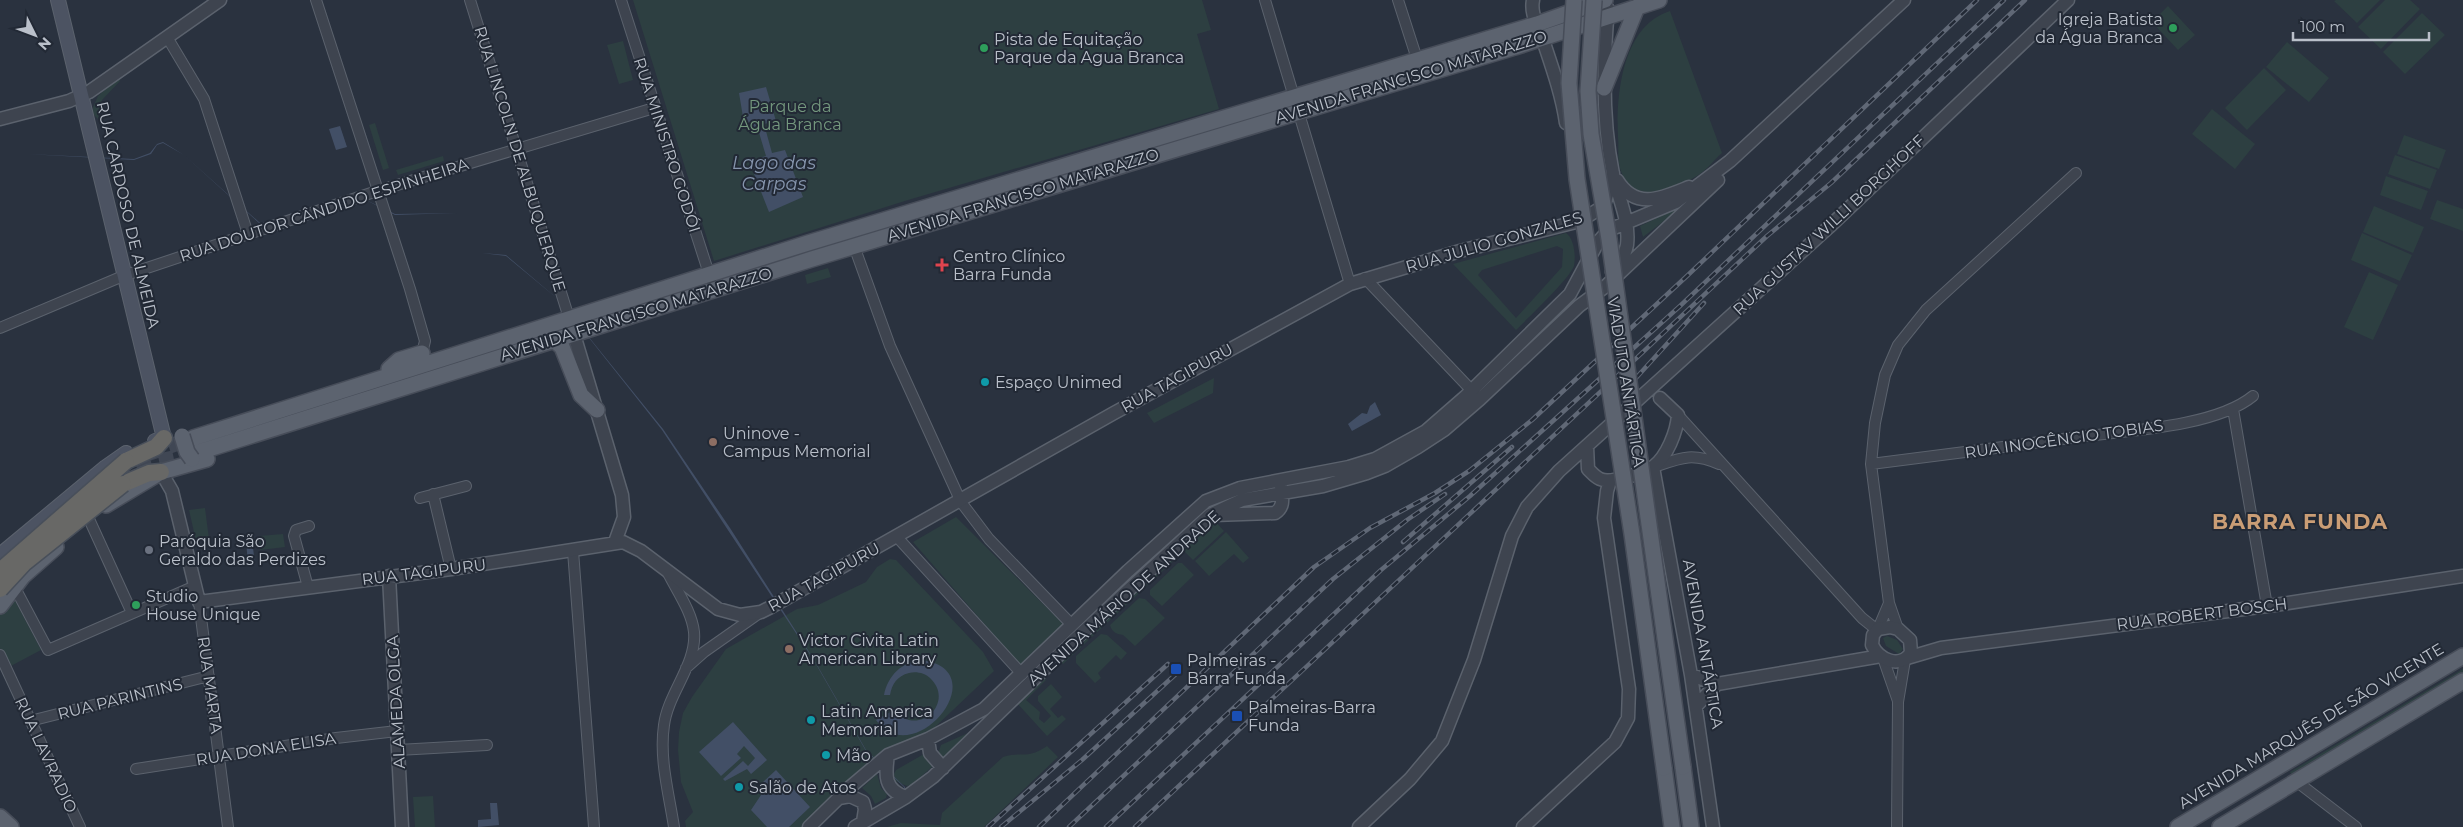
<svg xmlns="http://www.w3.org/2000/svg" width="2463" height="827" viewBox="0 0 2463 827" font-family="Montserrat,sans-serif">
<rect width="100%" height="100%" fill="#2a323f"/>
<path fill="#2d3f41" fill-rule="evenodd" d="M633 0H1202L1211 30 1197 34 1219 109 908 200 714 261Z
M2336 0H2380L2357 23 2334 1Z
M2385 0H2410L2420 9 2381 49 2358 27Z
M2168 6 2195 35 2178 50 2152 22Z
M1670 11 1722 153C1714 160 1706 171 1697 176 1673 190 1631 207 1620 168 1617 159 1619 147 1618 137 1616 95 1622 26 1670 11Z
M2422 13 2445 35 2405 74 2383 52Z
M623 41 633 80 619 84 607 45Z
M2287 42 2329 78 2309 102 2266 67Z
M2264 68 2286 90 2247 130 2225 108Z
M118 78 120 81 102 100 98 119 91 112 98 96Z
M2212 109 2255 144 2235 169 2192 134Z
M375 123 389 168 383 170 369 125Z
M2404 135 2446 150 2439 169 2397 154Z
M2395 155 2437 170 2430 189 2388 174Z
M443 156 444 161 398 175 396 170Z
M2386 176 2428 191 2421 210 2380 195Z
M2437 200 2463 209V231L2430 219Z
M1685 205 1643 237 1640 226Z
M2374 206 2424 227 2413 253 2363 232Z
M1566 233C1574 238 1576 256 1574 266 1570 278 1528 318 1516 330L1453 264ZM1557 246 1563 249 1562 267 1516 318 1478 275 1482 270Z
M2362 233 2412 255 2400 281 2351 260Z
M828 268 831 277 807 284 805 275Z
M2369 272 2398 285 2373 340 2344 327Z
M1214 378 1213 393 1154 423 1147 413Z
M205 508 209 539 196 541 189 510Z
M956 517 1065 626 1022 667 913 542Z
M1212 518 1224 531 1193 560 1184 551 1063 664 1060 661Z
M1226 532 1249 558 1243 563 1234 554 1209 576 1195 561Z
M283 534 285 547 260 550 259 536Z
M890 559 896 560 983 652 994 671 934 728 862 770 802 827H686L685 821 693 812 681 782 678 750 679 732 683 713 692 697 726 649 797 609 818 605 866 582 877 567Z
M1178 563H1182L1194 575 1162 606 1150 595V590Z
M11 593 41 650 9 667 0 652V611Z
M1139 598 1145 599 1165 618 1135 646 1123 635C1116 634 1112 632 1110 625Z
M1101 634 1107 635 1127 653 1121 660 1116 655 1098 673 1101 678 1095 683 1076 663V656Z
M1887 636 1897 640 1903 649 1899 654 1886 646 1883 638Z
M2463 669V672L2292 775 2290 772Z
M1043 677 1046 680 1026 700 1040 712 1039 719 1044 723 1051 716 1038 701V696L1051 684 1062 697 1050 709 1058 718 1062 715 1066 719 1047 736 1016 702Z
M968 733 946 755 943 757 938 754 941 745Z
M1047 746 1058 757 984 827H887L901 823 940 825 942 813 1003 757C1022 751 1027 760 1047 746Z
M924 754 932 767 911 785 907 786 895 781 894 774 896 770Z
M877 774 881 788 887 794 886 798 875 804 871 796 862 788Z
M433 796 435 827H415L413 797Z"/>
<path fill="#424f66" d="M766 87 776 121 764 124 772 153 785 150 803 197 769 212 749 161 766 156 757 126 745 129 739 93Z
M340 126 347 147 336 150 329 129Z
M0 134 27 154 134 159 150 153 157 144 163 142 184 155 269 231 362 198 395 214 457 213 482 253 506 255 559 300 663 429 730 528 813 658 866 750 905 787 906 798 922 827 906 798 904 787 866 751 813 659 662 430 559 300 506 256 482 253 457 213 395 215 362 198 269 232 184 155 163 143 157 145 151 154 134 160 27 154Z
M1375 402 1381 415 1352 431 1348 424 1362 413 1367 414 1370 406Z
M252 539 255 565H248L246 540Z
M922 660C998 671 913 773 876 720L894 710C918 739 956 702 930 678 925 673 916 671 909 673 897 676 892 684 890 695H884C888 675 902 662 922 660Z
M733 722 767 760 751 774 747 769 725 781 723 779 743 761 748 766 755 758 744 746 737 754 741 758 721 776 699 752Z
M776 770 810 807 789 827H767L751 810 765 789 761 784Z
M490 803H497L499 825 478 827V820L491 819Z"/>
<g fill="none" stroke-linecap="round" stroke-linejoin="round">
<path stroke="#404754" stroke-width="15" stroke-dasharray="15 8" stroke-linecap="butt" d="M147 454 193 438
M118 481 150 463 196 453"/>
<defs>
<path id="minor" d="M316 0 410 289 425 341 422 353
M470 0 569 318
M621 0 711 280
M1265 0 1350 284
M1398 0 1417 59
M167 37 204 99 248 234
M854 246 890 346 961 502 989 539 1072 625
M1365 278 1476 395
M0 328 123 276 377 191 654 108
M2233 409 2267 606
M1678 415 1862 618 1877 630
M1871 464C1937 456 2004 447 2070 438 2121 431 2214 428 2253 396
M1654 467C1680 458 1692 452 1719 464
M433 494 451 569
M420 498 466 486
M89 519 132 613
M897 537 1022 674
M573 551 594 827
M668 573C677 591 692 612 694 632 697 664 668 693 664 725 659 759 669 794 674 827
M14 586 48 650 195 586
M308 587 294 536 296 530 309 526
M199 602 228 827
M1878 629 1889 603
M1898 629 1889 603 1871 464 1875 423 1885 375 1898 345 1926 310 2076 173
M0 655 80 827
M1883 658 1898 701
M686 668 704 652 761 612
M30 721 209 676
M398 750 487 745
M136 769 336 738 397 731
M2296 781 2356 827
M1897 827 1898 702 1905 660"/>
<path id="tertiary" d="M1533 0C1530 15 1539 26 1543 40 1552 67 1562 95 1566 123
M1608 9C1603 63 1602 120 1613 174 1618 198 1630 220 1627 245 1625 256 1619 263 1612 272
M0 119 69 101 89 92 220 0
M1617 180C1636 211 1662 198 1689 187
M569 318 622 495 624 517 615 542
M1587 446 1588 469C1592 473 1595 477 1600 479 1610 484 1643 473 1653 467 1667 457 1677 431 1678 415L1660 398
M1653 467 1691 675 1713 827
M161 472 172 491 199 602 451 569 623 542 641 551 718 609 740 615 761 612 771 607 1114 413 1350 284 1460 251 1580 221 1599 209 1605 202 1613 173
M1213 515 1275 513C1285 507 1282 497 1281 486
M389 576 402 827
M1890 627 1898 629 1910 640 1911 653C1900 669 1879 660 1872 645L1873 635 1878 629Z
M1907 658 1941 648 2275 605 2463 576
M1691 675 1717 684 1881 656
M1696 706 1717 684
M928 739 930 753 943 768
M888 755C885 775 884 790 906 797
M839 798 850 796 863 802 865 809 863 822
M809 827 849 788 888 755 928 739 984 709 1128 571 1206 501 1240 488 1349 467 1375 459 1426 431 1465 397 1570 294 1598 242 1609 230 1676 202 1730 161 1904 0
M855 827 906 797 933 777 1070 644 1210 515 1242 500 1323 486 1367 473 1385 466 1418 447 1444 430 1480 399 1579 306 1606 286 1718 180
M1359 827 1410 779 1442 741 1474 660 1512 536 1527 507 1559 471 1829 227 2068 0
M1523 827 1615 742 1628 718 1629 689 1604 518 1607 491 1610 481"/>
<path id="secondary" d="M58 0 164 438 155 441
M0 555 106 467 126 453"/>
<path id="primary" d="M1604 88 1637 7
M547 334 562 347 581 395 597 410
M389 369 399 360 422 353
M193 438 808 243 1537 24 1605 0
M196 453 812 259 1515 47 1659 0
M106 505 161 472 207 459
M0 606 23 576 56 547
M1683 767 1691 827
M1664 768 1672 827
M0 817 11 827
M2178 827 2463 656
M2220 827 2463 681"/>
<path id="trunk" d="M126 461 156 447 164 438
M123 484 149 473 161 472"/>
</defs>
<use href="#minor" stroke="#5b626d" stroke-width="12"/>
<use href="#tertiary" stroke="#5b626d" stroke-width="15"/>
<use href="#secondary" stroke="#5b626d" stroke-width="16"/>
<use href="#primary" stroke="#474d59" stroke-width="18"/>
<use href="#trunk" stroke="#484f5a" stroke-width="19"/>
<use href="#minor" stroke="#3e444f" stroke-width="10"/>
<use href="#tertiary" stroke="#3e444f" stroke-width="12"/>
<use href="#secondary" stroke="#4c5362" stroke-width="14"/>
<use href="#primary" stroke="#5c636f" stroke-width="15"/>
<use href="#trunk" stroke="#686866" stroke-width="16"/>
<defs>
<path id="rail" d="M1636 378 1704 303
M1403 542 1512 447
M988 827 1168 664
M1001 827 1082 760 1177 673
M1039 827 1314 567 1370 528 1435 493 1469 471 1532 420 1688 275 1977 0
M1069 827 1333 579 1407 520 1445 494
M1106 827 1381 570 1470 496 1680 306 2004 0
M1135 827 1767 236 1831 183 2025 0"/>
</defs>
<use href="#rail" stroke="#606876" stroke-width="4.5"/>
<use href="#rail" stroke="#222935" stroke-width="2.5" stroke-dasharray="8" stroke-linecap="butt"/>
<defs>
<path id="primary-bridge" d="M1574 0 1569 83 1577 179 1632 534 1664 768
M1594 0 1588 91 1591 134 1609 239 1683 767
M182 436 187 452 192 459"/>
<path id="trunk-bridge" d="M0 571 126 461
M0 589 24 563 123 484"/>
</defs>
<use href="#primary-bridge" stroke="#474d59" stroke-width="18" stroke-linecap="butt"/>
<use href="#trunk-bridge" stroke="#484f5a" stroke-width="19" stroke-linecap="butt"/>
<use href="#primary-bridge" stroke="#5c636f" stroke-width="15"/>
<use href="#trunk-bridge" stroke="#686866" stroke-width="16"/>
</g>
<g fill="#2e9e5b" stroke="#222935" stroke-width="2">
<circle cx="2173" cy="28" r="5"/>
<circle cx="984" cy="48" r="5"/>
<circle cx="136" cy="605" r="5"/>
</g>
<path fill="#e0444e" stroke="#222935" stroke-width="2" d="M939.5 257.5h5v5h5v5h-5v5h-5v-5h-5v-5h5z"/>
<g fill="#0f9aa8" stroke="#222935" stroke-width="2">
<circle cx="985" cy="382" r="5"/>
<circle cx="811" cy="720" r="5"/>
<circle cx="826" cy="755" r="5"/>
<circle cx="739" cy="787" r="5"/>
</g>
<g fill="#8d6e63" stroke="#222935" stroke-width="2">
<circle cx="713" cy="442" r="5"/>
<circle cx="789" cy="649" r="5"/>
</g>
<circle fill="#6b7280" stroke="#222935" stroke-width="2" cx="149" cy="550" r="5"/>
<g fill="#1a4fb4" stroke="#222935" stroke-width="2">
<rect x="1170" y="663" width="12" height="12" rx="2.5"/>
<rect x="1231" y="710" width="12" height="12" rx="2.5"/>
</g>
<g text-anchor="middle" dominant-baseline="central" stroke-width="4" stroke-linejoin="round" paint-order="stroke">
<g font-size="16" fill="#bac0ca" stroke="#222935" text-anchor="start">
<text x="2163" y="19" text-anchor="end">Igreja Batista<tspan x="2163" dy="18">da Água Branca</tspan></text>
<text x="994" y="39">Pista de Equitação<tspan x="994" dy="18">Parque da Agua Branca</tspan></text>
<text x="953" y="256">Centro Clínico<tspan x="953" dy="18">Barra Funda</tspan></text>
<text x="995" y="382">Espaço Unimed</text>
<text x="723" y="433">Uninove -<tspan x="723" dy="18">Campus Memorial</tspan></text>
<text x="159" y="541">Paróquia São<tspan x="159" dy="18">Geraldo das Perdizes</tspan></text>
<text x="146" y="596">Studio<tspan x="146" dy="18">House Unique</tspan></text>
<text x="799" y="640">Victor Civita Latin<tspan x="799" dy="18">American Library</tspan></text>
<text x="1187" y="660">Palmeiras -<tspan x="1187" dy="18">Barra Funda</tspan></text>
<text x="1248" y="707">Palmeiras-Barra<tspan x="1248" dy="18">Funda</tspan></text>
<text x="821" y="711">Latin America<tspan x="821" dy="18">Memorial</tspan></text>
<text x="836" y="755">Mão</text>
<text x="749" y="787">Salão de Atos</text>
</g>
<g font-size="16" fill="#bac0ca" stroke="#222935">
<text transform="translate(1411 77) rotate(-17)">AVENIDA FRANCISCO MATARAZZO</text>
<text transform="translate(667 145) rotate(72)">RUA MINISTRO GODÓI</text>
<text transform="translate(520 159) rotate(73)">RUA LINCOLN DE ALBUQUERQUE</text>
<text transform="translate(1023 195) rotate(-17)">AVENIDA FRANCISCO MATARAZZO</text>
<text transform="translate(324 210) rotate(-18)">RUA DOUTOR CÂNDIDO ESPINHEIRA</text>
<text transform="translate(128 215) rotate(77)">RUA CARDOSO DE ALMEIDA</text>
<text transform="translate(1829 225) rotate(-43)">RUA GUSTAV WILLI BORGHOFF</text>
<text transform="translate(1494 242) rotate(-16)">RUA JULIO GONZALES</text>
<text transform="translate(636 314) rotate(-17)">AVENIDA FRANCISCO MATARAZZO</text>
<text transform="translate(1177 378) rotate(-29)">RUA TAGIPURU</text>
<text transform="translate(1626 382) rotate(81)">VIADUTO ANTÁRTICA</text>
<text transform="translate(2064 439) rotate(-8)">RUA INOCÊNCIO TOBIAS</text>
<text transform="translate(424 572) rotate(-7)">RUA TAGIPURU</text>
<text transform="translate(824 577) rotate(-29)">RUA TAGIPURU</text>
<text transform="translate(1124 598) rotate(-42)">AVENIDA MÁRIO DE ANDRADE</text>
<text transform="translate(2202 614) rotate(-7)">RUA ROBERT BOSCH</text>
<text transform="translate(1703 644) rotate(80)">AVENIDA ANTÁRTICA</text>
<text transform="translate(210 685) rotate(82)">RUA MARTA</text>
<text transform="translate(120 699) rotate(-14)">RUA PARINTINS</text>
<text transform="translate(396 702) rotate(-93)">ALAMEDA OLGA</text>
<text transform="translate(2311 726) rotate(-31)">AVENIDA MARQUÊS DE SÃO VICENTE</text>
<text transform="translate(266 749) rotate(-9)">RUA DONA ELISA</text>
<text transform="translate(46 755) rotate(65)">RUA LAVRADIO</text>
</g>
<g font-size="16" fill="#74987e" stroke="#222935">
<text x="790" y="106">Parque da<tspan x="790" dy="18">Água Branca</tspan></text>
</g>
<g font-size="18" font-style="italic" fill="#8695ad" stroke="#222935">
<text x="774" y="163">Lago das<tspan x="774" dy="21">Carpas</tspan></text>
</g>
<g font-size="21" font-weight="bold" letter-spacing="1" fill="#ca9d75" stroke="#222935">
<text x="2300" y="521">BARRA FUNDA</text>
</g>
</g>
<g transform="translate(35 35) rotate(132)" stroke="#222935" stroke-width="4" paint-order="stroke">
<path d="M0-4L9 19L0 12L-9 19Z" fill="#bac0ca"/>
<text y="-8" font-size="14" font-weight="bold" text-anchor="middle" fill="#bac0ca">N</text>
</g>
<path d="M2293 32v8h136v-8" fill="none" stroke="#bac0ca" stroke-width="2.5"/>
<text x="2300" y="32" font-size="15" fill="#bac0ca" stroke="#222935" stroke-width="4" paint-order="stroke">100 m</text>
</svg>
